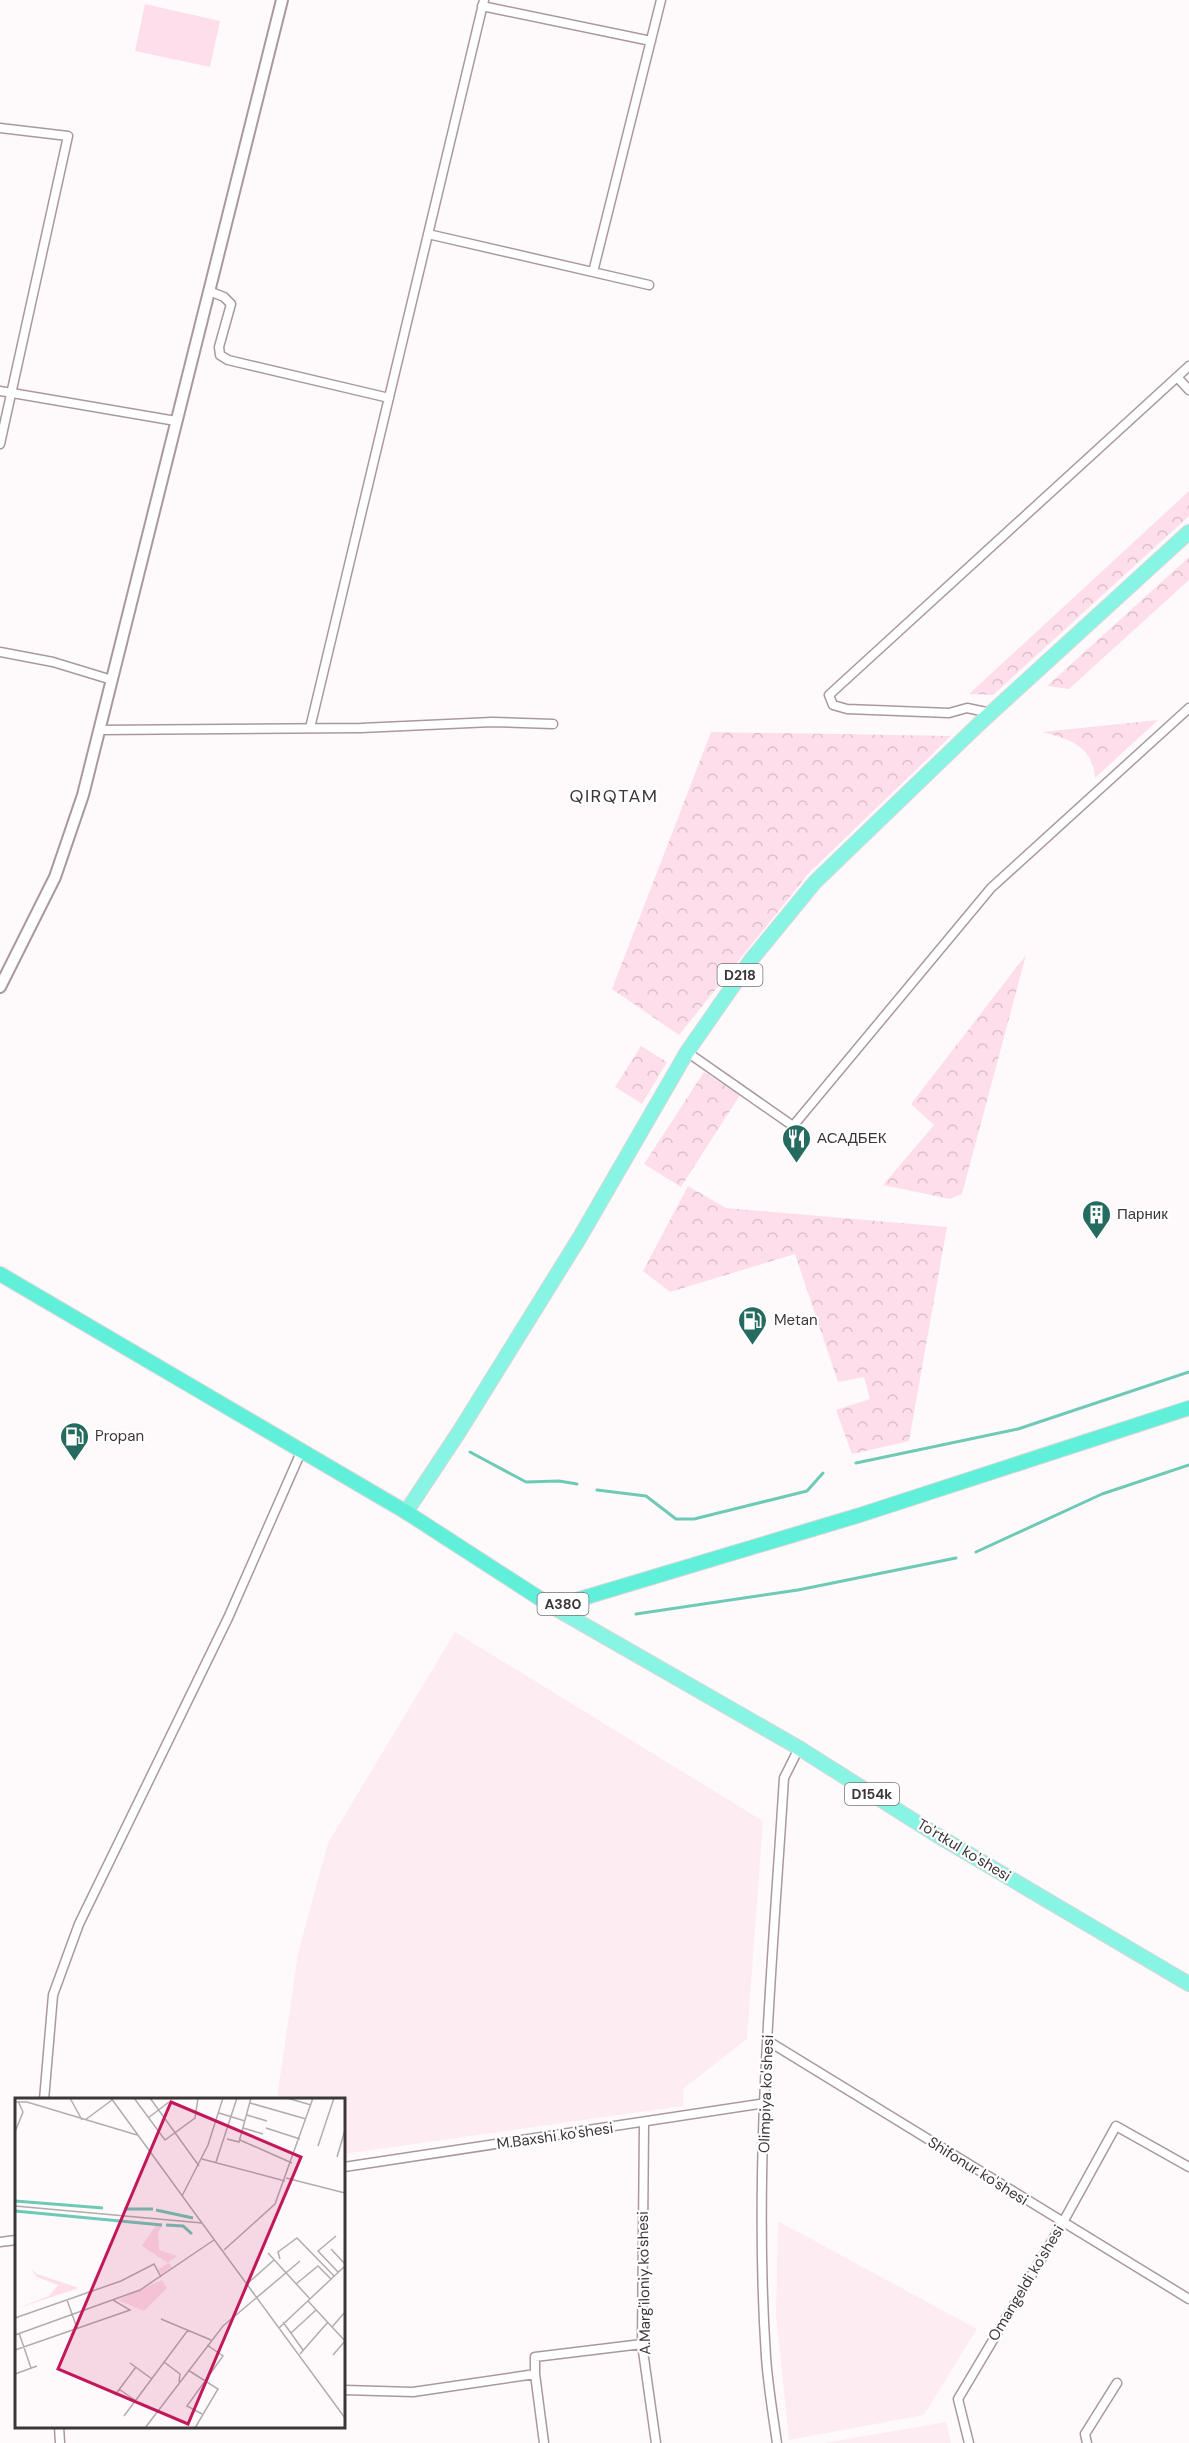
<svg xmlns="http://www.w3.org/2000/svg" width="1189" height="2443" viewBox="0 0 1189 2443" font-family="'DM Sans',sans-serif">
<defs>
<pattern id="forest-crowns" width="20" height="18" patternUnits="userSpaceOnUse" patternTransform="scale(1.5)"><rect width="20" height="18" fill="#fedeea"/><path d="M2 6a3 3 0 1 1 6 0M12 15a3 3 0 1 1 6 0" fill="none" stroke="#dbbfc9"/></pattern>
</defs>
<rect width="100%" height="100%" fill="#fefafb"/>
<path fill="#fdedf3" d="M455 1632 763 1821 747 2039 684 2088 683 2106 344 2154V2100L277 2099 298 1953 328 1843Z
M778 2221 977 2329 924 2415 789 2440 776 2316Z
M946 2422 951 2443H824Z"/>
<path fill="url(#forest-crowns)" d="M1189 491V516L993 695 969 694Z
M1189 557V580L1069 689 1047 686Z
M1158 720 1095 778C1093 746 1069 739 1042 732Z
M711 732 951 736 809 873 679 1035 612 989Z
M1026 955 962 1194 950 1199 883 1185 934 1125 911 1104Z
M641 1046 667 1062 642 1104 615 1087Z
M704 1072 740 1095 681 1187 644 1164Z
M688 1186 726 1208 947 1227 909 1441 852 1454 836 1410 870 1399 864 1377 838 1382 795 1254 670 1292 643 1271Z"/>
<path fill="#fedeea" d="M145 4 220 21 210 67 135 51Z"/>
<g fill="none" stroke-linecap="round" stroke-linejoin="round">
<path stroke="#6ec9b7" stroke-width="3" d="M470 1452 526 1482 559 1481 577 1484
M856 1463 1018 1429 1189 1372
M597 1490 646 1496 676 1519H694L807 1491 823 1473
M976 1552 1102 1494 1189 1465
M636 1614 798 1590 956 1558"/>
<defs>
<path id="minor" d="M482 6 651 41
M0 128 68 136 0 444
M428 234 649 285
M593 272 661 0
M209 291 224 297 231 304 219 347 220 355 228 360 389 398
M1177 377 1189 390
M0 391 176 421
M0 652 53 662 112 680
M991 713 967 708 949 713 847 709 833 705 829 695 1189 366
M310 728 484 0
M99 730 361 728 492 722 553 724
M687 1052 793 1126 991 888 1189 708
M768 2041 1189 2299
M44 2100 53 1995 79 1924 228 1618 301 1452
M644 2123 642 2344 656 2443
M344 2167 766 2103
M0 2242 16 2240
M344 2390 413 2392 535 2374
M59 2426 60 2443
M544 2443 535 2374V2357L642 2344
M777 2443C773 2415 768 2386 766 2357 753 2165 772 1970 784 1778L799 1748
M969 2443 958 2399 1062 2224 1116 2126 1189 2167
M1087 2443 1085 2434 1117 2383"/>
<path id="tertiary" d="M0 987 55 877 83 795 282 0"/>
<path id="primary" d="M406 1512 459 1432 580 1237 687 1052 751 960 815 882 980 723 1189 532
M553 1607 799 1748 935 1834 1189 1984"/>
<path id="trunk" d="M0 1274 406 1512 553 1607 860 1515 1189 1408"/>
</defs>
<use href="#minor" stroke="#a9999f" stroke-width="11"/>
<use href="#tertiary" stroke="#a9999f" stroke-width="14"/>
<use href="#primary" stroke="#d8d7d7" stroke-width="16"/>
<use href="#trunk" stroke="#d8d7d7" stroke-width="16"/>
<use href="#minor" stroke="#fff" stroke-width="8"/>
<use href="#tertiary" stroke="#fff" stroke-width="10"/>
<use href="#primary" stroke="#88f4e3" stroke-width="14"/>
<use href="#trunk" stroke="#60f0da" stroke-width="14"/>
</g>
<defs>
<symbol id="restaurant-pin" viewBox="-11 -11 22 30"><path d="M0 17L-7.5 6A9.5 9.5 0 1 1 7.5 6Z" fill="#266b5f" stroke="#fff"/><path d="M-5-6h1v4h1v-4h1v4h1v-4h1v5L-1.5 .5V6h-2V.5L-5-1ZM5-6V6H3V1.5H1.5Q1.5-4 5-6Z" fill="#fff"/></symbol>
<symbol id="building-pin" viewBox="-11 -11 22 30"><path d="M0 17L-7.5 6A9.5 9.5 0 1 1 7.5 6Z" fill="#266b5f" stroke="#fff"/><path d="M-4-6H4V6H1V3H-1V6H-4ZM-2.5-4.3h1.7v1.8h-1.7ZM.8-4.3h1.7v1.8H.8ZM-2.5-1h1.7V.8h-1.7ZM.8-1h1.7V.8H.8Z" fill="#fff"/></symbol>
<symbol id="fuel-pin" viewBox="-11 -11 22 30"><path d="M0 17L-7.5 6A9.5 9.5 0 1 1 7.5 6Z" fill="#266b5f" stroke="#fff"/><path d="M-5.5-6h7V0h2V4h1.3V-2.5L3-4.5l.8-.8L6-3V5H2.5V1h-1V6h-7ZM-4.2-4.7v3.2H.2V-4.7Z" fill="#fff"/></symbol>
</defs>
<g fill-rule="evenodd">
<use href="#restaurant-pin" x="780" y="1122" width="33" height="45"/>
<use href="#building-pin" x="1080" y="1198" width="33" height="45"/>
<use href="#fuel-pin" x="736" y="1304" width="33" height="45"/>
<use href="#fuel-pin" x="58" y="1420" width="33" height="45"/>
</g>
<g text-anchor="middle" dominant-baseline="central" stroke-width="4.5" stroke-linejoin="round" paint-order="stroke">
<g fill="#fff" stroke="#777274" stroke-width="1.5">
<rect x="717.5" y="964" width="45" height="22" rx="4.5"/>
<rect x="537.5" y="1593" width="51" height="22" rx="4.5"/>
<rect x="845" y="1783" width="54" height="22" rx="4.5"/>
</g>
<g font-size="14" font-weight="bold" fill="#3d3639">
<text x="740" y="975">D218</text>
<text x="563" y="1604">A380</text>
<text x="872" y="1794">D154k</text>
</g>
<g font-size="15" fill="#3d3639" stroke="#fff" text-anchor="start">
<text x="817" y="1138">АСАДБЕК</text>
<text x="1117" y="1214">Парник</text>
<text x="774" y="1320">Metan</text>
<text x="95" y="1436">Propan</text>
</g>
<g font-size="15" fill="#3d3639" stroke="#fff">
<text transform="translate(964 1850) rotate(31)">To'rtkul ko'shesi</text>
<text transform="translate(766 2094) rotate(-88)">Olimpiya ko'shesi</text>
<text transform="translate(555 2136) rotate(-8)">M.Baxshi ko'shesi</text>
<text transform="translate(978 2171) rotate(32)">Shifonur ko'shesi</text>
<text transform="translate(644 2283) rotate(-91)">A.Marg'iloniy ko'shesi</text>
<text transform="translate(1026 2283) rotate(-59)">Omangeldi ko'shesi</text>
</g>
<g font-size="18" letter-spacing="1.5" fill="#3d3639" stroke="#fff">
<text x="614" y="796">QIRQTAM</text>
</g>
</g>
<g transform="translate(15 2098)">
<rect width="330" height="330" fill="#fefafb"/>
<path d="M141 127 147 128 143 135 144 152 162 158 153 164 157 169 146 176 143 172 153 165 127 148ZM15 170 22 176 64 190 0 211 34 198 43 187 22 179ZM147 182 152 190 129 213 103 202Z" fill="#fedeea"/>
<path fill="none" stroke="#6ec9b7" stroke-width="3" d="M0 103 88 110M109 111H138M141 112 178 120M0 113 147 127M151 127 168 128 177 136"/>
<path fill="none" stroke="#b1acad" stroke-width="1.5" d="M55 0 67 22M96 0 187 125M119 0 150 42 180 20 183 0M135 0 184 68M272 0 296 7M0 4H12L122 37M235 5 291 21M204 15 230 23M232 17 252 23M133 20 154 4M70 22 97 2M228 30 248 36M251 30 285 41M0 34 8 14 3 3M212 41 224 44 236 0M225 42 277 65M303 48 319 0M322 59 330 32M187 61 270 83M201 64 222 0M271 80 330 95M167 98 193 47 208 0M0 108 187 125 330 320M321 138 303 153 323 174M316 151 330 166M209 152 260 106 298 0M253 155 295 201M265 161 263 154 282 140 319 178M233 185 259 162M281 186 303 168 316 181M52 202 62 230M293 203 330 243M0 220 106 183 139 166 146 179M146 221 196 242M268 224 288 252M317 229 330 214M264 230 330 168M4 235 16 270M276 235 301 212M0 237 125 192 199 142M0 252 115 212 98 202M285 256 313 224M318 257 330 243M149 264 165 276 164 284M115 265 137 281M173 272 203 291 180 330M0 276 22 268M104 291 121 303M100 297 121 269M187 316 172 308 208 258 192 247M109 318 173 232M130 330 208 228 285 163"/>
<path fill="#c2185b" fill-opacity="0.15" stroke="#c2185b" stroke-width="3" d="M156 4 286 59 173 326 43 271Z"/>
<rect width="330" height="330" fill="none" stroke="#3d3639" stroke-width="3"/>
</g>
</svg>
